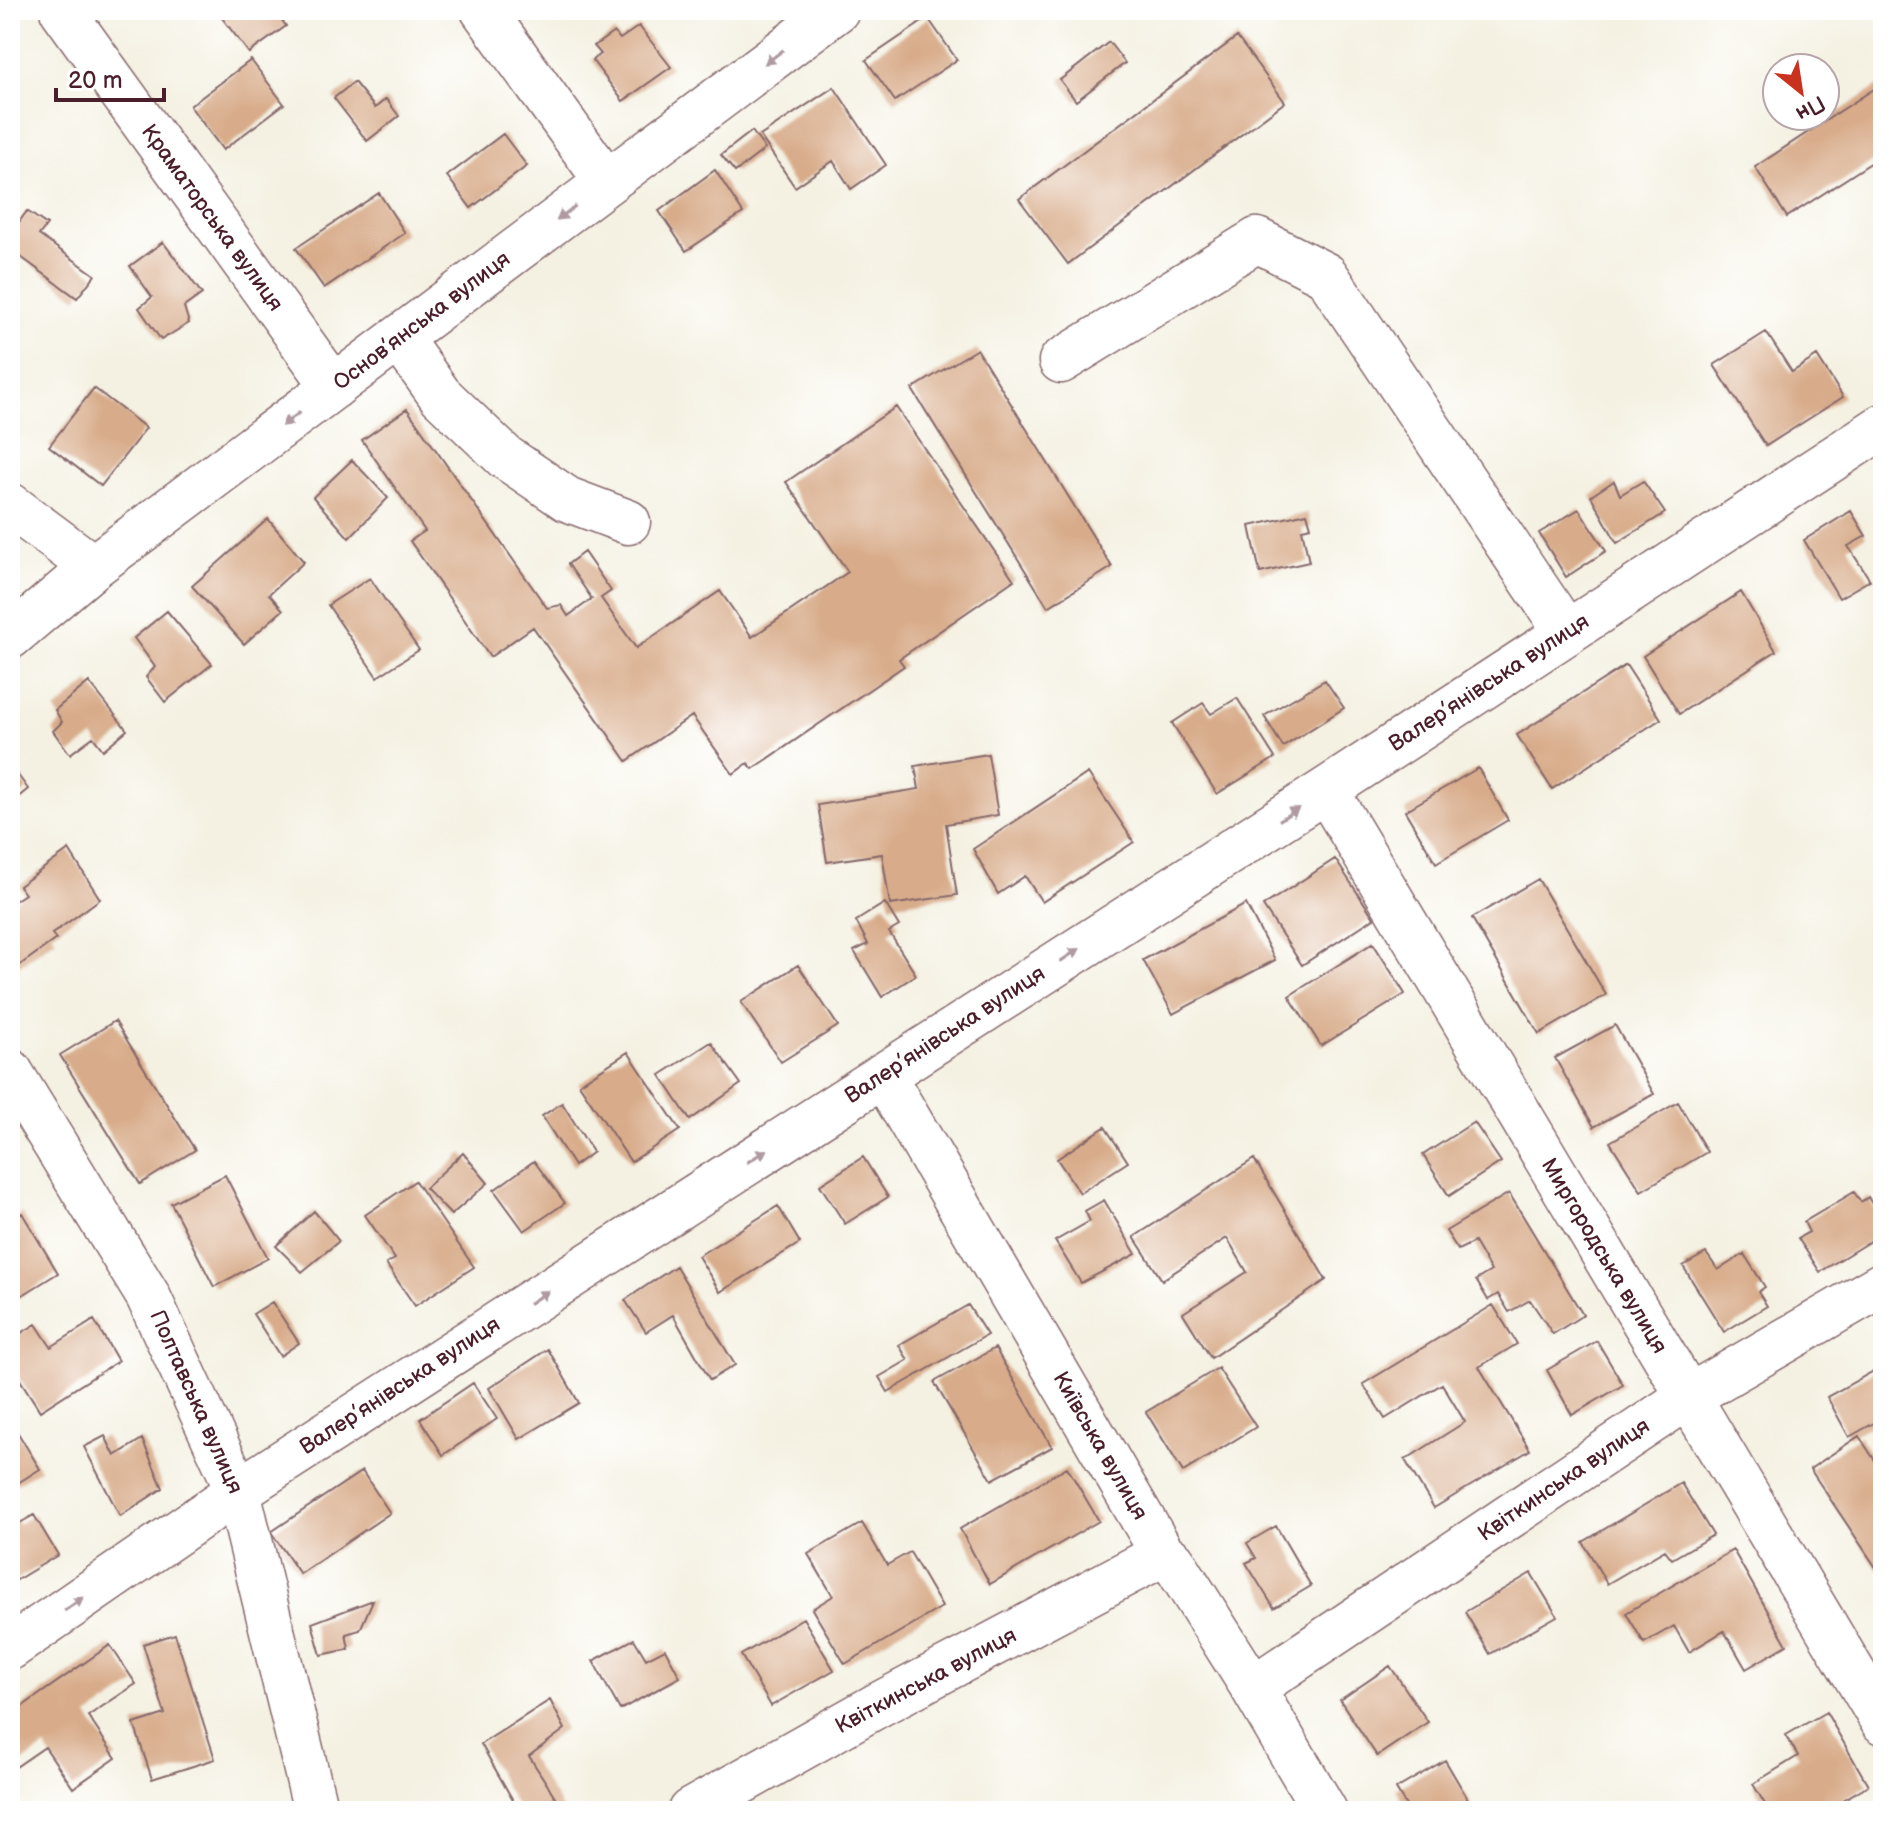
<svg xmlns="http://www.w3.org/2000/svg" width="1893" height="1821" viewBox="0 0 1893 1821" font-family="'Balsamiq Sans',sans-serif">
<rect width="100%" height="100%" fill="#fff"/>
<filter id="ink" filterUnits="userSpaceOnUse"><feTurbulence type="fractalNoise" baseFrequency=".0125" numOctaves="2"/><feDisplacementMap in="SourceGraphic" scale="16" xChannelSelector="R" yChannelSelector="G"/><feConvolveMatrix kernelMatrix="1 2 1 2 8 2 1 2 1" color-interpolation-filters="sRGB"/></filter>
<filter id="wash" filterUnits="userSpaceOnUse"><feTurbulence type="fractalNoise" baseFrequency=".006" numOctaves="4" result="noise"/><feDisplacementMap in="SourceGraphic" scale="32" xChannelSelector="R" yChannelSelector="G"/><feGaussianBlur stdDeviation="1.8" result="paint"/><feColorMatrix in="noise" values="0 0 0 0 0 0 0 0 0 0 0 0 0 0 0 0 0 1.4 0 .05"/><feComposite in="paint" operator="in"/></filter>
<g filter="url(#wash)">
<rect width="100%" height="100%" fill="#f4f1e2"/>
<g id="blocks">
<path fill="#d8ac8a" d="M216 10H274L286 26 249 53Z
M928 18 957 60 895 101 866 60Z
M639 26 671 67 623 101 592 60 601 54 594 46 614 32 620 39Z
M1237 37 1285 102 1068 264 1019 199Z
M1109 42 1125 63 1076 101 1060 80Z
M251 60 284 104 223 150 190 106Z
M354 82 375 108 386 99 399 116 367 141 334 98Z
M1883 83V155L1787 217 1755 167Z
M834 87 886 165 851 189 833 161 795 187 760 136Z
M752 131 765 149 735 172 721 155Z
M503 134 527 166 471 208 447 176Z
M715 170 743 213 686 251 659 211Z
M379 193 405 233 324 288 296 248Z
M27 211 47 225 39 235 95 275 77 298 10 249V216L19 222Z
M163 242 202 294 184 307 189 323 161 340 139 308 152 297 130 266Z
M1766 332 1792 372 1817 356 1843 397 1766 446 1714 365Z
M977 349 1112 567 1048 607 912 389Z
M94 388 146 428 101 486 49 446Z
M896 407 1014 580 899 659 904 666 753 769 748 763 733 774 692 716 627 761 533 627 490 657 410 541 425 531 362 440 407 409 547 608 561 605 568 616 592 599 568 564 584 552 611 591 601 598 636 648 720 591 752 637 848 572 786 482Z
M352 460 388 498 349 538 313 497Z
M1614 481 1620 495 1643 481 1665 513 1617 543 1591 496Z
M1579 509 1606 551 1566 577 1539 533Z
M1851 511 1866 536 1848 546 1870 580 1839 598 1804 540Z
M1307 513 1311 527 1302 529 1309 562 1260 573 1250 526Z
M268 519 304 562 269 594 283 610 244 644 192 586Z
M370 578 419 650 377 677 328 605Z
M1741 592 1776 651 1679 714 1643 656Z
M167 611 212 664 165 702 146 677 155 667 134 638Z
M1626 665 1661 719 1552 789 1517 735Z
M1325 680 1344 708 1283 747 1264 716Z
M89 682 127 730 103 750 93 737 70 754 53 731 62 722 55 710Z
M1237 698 1275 758 1217 794 1172 723 1203 703 1211 714Z
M988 754 998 815 946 824 957 895 890 905 882 854 827 862 818 805 919 789 915 766Z
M10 764 28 789 10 804Z
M1478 768 1508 820 1436 863 1405 811Z
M1088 773 1134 842 1042 902 1025 876 998 894 973 849Z
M69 850 100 899 52 934 56 939 13 970 10 966V904L25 894 19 886Z
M1335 859 1374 918 1302 965 1263 906Z
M1538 879 1606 995 1539 1034 1472 918Z
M885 903 899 926 889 932 916 975 882 997 854 951 868 944 856 921Z
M1246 904 1275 960 1173 1014 1143 960Z
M1373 943 1405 994 1321 1046 1289 996Z
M798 965 838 1026 781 1062 741 1002Z
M115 1021 195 1150 140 1184 60 1055Z
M1615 1025 1654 1094 1594 1127 1555 1058Z
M711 1042 741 1084 690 1120 660 1075Z
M628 1052 680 1130 631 1162 579 1084Z
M1678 1102 1707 1152 1641 1191 1610 1142Z
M562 1103 593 1152 574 1166 542 1116Z
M1474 1122 1501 1162 1449 1196 1423 1155Z
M1105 1127 1128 1162 1080 1193 1057 1159Z
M463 1153 488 1183 451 1215 425 1188Z
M863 1157 888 1197 845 1224 820 1185Z
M1254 1159 1326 1280 1211 1358 1183 1313 1247 1272 1227 1238 1162 1280 1134 1237Z
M534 1161 565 1203 524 1231 494 1190Z
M225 1175 268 1258 214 1287 171 1203Z
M415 1181 474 1267 415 1306 386 1264 395 1259 365 1215Z
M1854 1192 1861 1202 1868 1197 1883 1222V1233L1820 1272 1798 1238 1809 1232 1804 1222Z
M1509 1193 1583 1315 1553 1334 1530 1300 1509 1312 1498 1294 1488 1300 1476 1280 1491 1271 1474 1242 1458 1250 1446 1231Z
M1104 1200 1136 1254 1081 1283 1055 1241 1090 1221 1085 1211Z
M778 1206 800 1243 720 1292 698 1256Z
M314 1211 339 1241 302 1272 276 1246Z
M22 1213 58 1273 10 1303V1221Z
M1706 1253 1718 1270 1744 1254 1765 1287 1758 1292 1767 1306 1724 1332 1683 1266Z
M676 1266 735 1365 710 1380 673 1315 646 1332 625 1300Z
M272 1302 299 1343 280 1356 253 1314Z
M968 1305 987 1335 888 1392 879 1377 908 1360 899 1345Z
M1493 1305 1517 1344 1479 1367 1530 1450 1434 1508 1405 1460 1465 1422 1442 1384 1385 1419 1363 1384Z
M94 1320 118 1361 40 1411 10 1364V1340L36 1324 51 1347Z
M1597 1341 1623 1385 1572 1415 1547 1370Z
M995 1348 1052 1447 992 1480 934 1382Z
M548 1349 579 1403 519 1439 489 1388Z
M1883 1366V1418L1849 1437 1827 1397Z
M1218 1368 1256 1427 1183 1472 1146 1412Z
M473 1383 497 1419 443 1455 420 1419Z
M10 1420 40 1469 10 1488Z
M105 1436 115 1456 142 1439 163 1488 120 1516 84 1447Z
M1859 1436 1883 1473V1565L1877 1569 1810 1469Z
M1067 1467 1099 1521 990 1584 960 1529Z
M362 1471 390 1513 300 1574 271 1532Z
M1681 1483 1713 1535 1672 1559 1665 1550 1607 1584 1583 1542Z
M10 1511 18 1524 34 1515 58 1555 10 1584Z
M862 1523 887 1565 910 1552 942 1607 845 1664 812 1609 833 1596 808 1554Z
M1276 1526 1311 1586 1274 1608 1246 1563 1256 1558 1247 1543Z
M1733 1550 1787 1645 1746 1669 1724 1631 1689 1652 1674 1626 1644 1643 1626 1613Z
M1531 1573 1557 1616 1490 1654 1465 1612Z
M373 1600 360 1630 346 1634 349 1649 321 1655 312 1623Z
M803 1618 834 1670 771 1706 741 1655Z
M175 1634 215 1759 152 1779 134 1724 165 1714 143 1644Z
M634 1639 646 1659 665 1649 680 1677 620 1710 593 1661Z
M110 1645 136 1684 88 1716 116 1758 73 1788 45 1747 10 1771V1715Z
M1390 1666 1428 1722 1377 1756 1340 1700Z
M550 1700 565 1729 529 1756 564 1811H519L481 1744Z
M1826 1712 1868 1785 1825 1811H1769L1753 1784 1798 1756 1786 1735Z
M1445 1760 1475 1811H1409L1396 1789Z"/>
</g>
</g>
<g filter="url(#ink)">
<use href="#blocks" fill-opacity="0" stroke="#86686b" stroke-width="2"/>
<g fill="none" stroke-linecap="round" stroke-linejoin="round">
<defs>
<path id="minor" d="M62 10 334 387
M483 10 607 182
M399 338 440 395 505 457 567 499 628 522
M1061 361 1257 240 1326 275 1567 633
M10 505 93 567
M10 637 93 567 837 10
M1326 790 1883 1722
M10 1071 148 1296 238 1491 316 1811
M883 1075 1163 1554 1173 1561 1253 1688 1325 1811
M10 1648 238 1491 1326 790 1883 426
M1253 1688 1688 1397 1883 1284
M690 1811 878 1705 1163 1554"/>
</defs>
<use href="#minor" stroke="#86686b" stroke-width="47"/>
<use href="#minor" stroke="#fff" stroke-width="44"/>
</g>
<defs><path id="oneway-solid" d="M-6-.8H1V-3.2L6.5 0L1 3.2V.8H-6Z" transform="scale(2)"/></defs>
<g fill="#ae9aa0">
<use href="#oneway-solid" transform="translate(774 57) rotate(143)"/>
<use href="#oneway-solid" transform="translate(566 213) rotate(143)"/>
<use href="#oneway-solid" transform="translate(291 419) rotate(143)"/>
<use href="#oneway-solid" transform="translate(1289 814) rotate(-33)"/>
<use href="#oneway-solid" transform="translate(1070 955) rotate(-33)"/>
<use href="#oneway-solid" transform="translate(757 1156) rotate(-33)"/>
<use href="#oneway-solid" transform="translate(539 1297) rotate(-33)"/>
<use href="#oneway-solid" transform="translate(74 1604) rotate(-35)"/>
</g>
</g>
<g text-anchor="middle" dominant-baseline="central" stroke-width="7" stroke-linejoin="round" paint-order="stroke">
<g font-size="22" fill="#4a1f2b" stroke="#fff">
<text transform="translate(212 218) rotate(54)">Краматорська вулиця</text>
<text transform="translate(422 321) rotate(-37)">Основ’янська вулиця</text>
<text transform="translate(1489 683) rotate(-33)">Валер’янівська вулиця</text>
<text transform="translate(945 1035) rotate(-33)">Валер’янівська вулиця</text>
<text transform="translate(1604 1256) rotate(59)">Миргородська вулиця</text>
<text transform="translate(400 1386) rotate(-33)">Валер’янівська вулиця</text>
<text transform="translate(196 1402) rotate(66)">Полтавська вулиця</text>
<text transform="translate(1100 1446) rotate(60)">Київська вулиця</text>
<text transform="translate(1564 1480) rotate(-34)">Квіткинська вулиця</text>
<text transform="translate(926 1681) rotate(-28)">Квіткинська вулиця</text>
</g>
</g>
<rect width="1893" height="1821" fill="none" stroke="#fff" stroke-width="40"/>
<g transform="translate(1801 92) rotate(150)"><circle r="38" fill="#ffffff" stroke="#b7a5aa" stroke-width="2"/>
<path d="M0-6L14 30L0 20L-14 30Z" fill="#c8321e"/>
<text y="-12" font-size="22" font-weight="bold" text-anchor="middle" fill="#4a1f2b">Пн</text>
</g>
<path d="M56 88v12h108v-12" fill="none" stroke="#4a1f2b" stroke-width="4"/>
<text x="68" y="88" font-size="24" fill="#4a1f2b" stroke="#ffffff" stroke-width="6" paint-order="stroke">20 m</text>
</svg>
